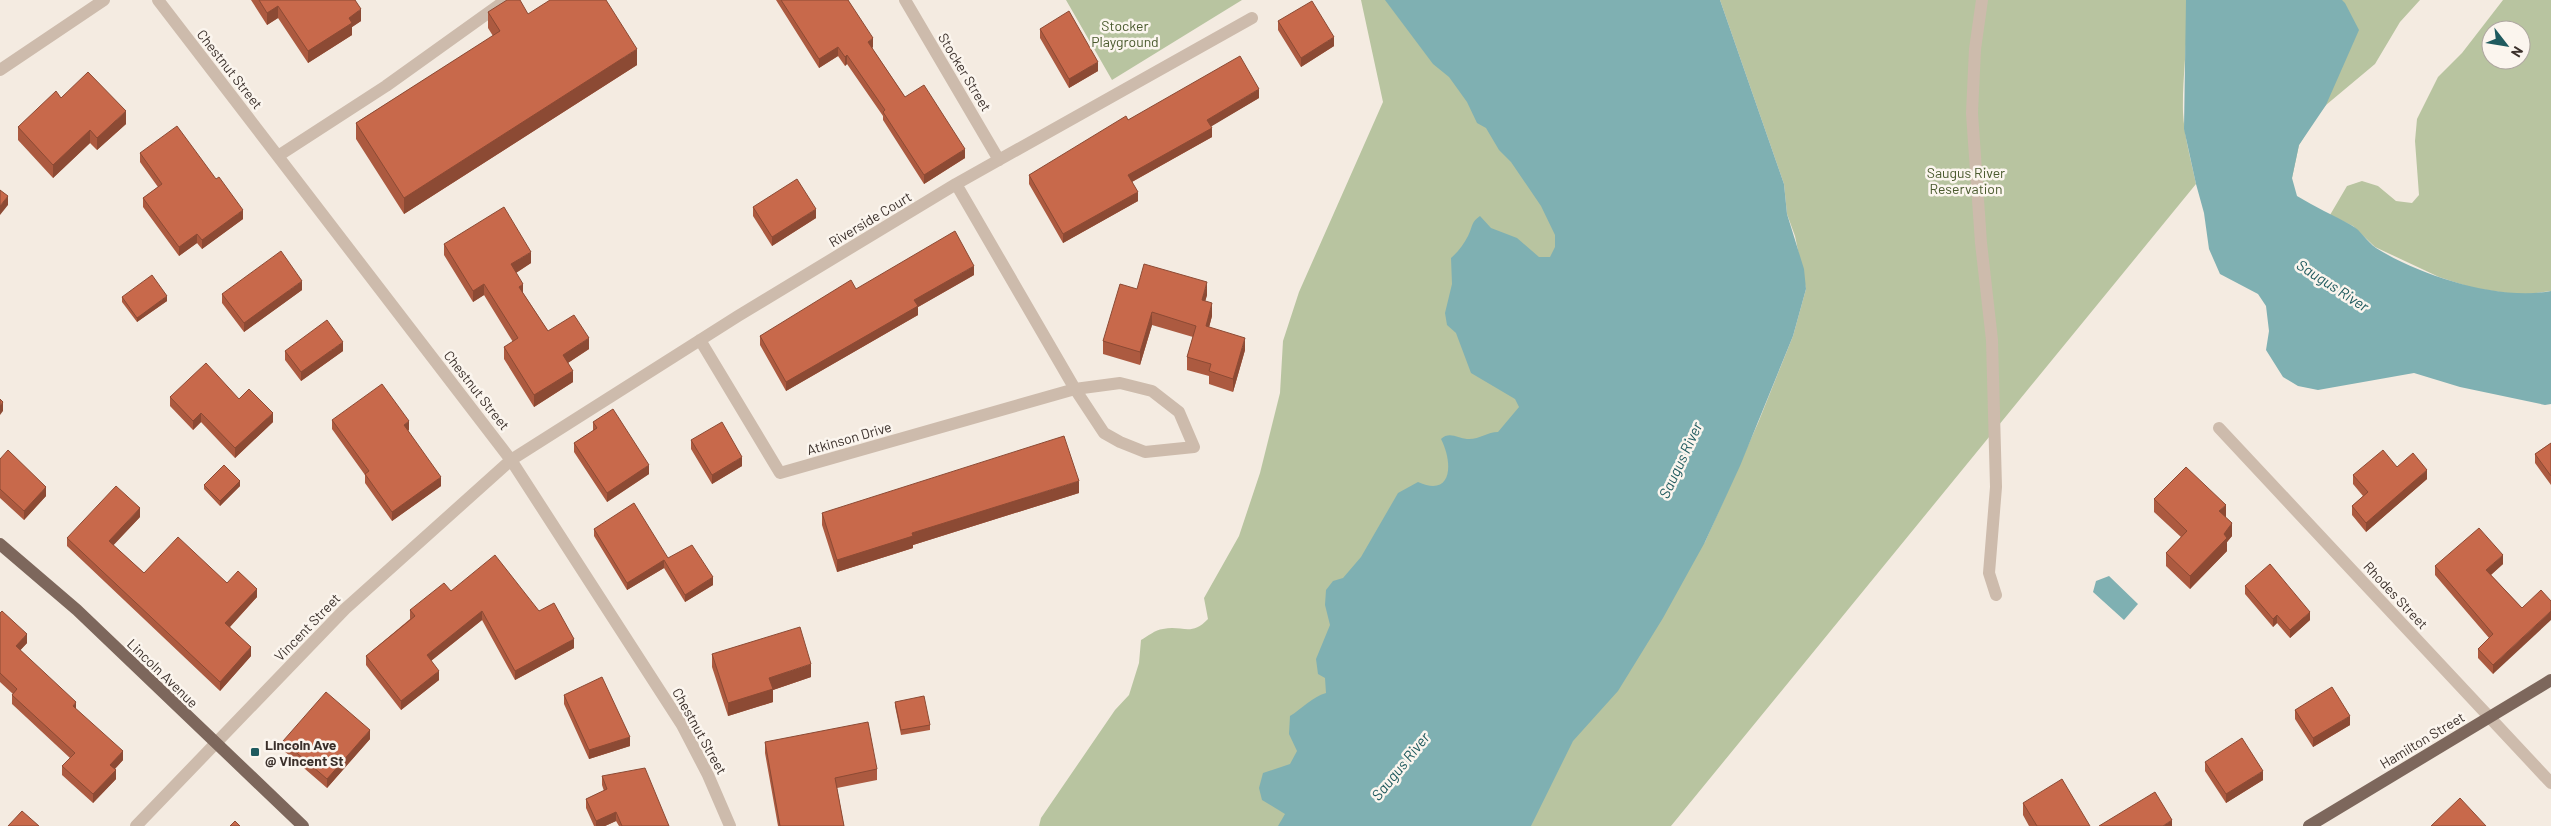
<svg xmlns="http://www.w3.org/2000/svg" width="2551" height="826" viewBox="0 0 2551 826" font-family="Barlow,sans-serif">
<rect width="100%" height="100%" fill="#f4ebe1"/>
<path fill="#b8c4a0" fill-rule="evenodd" d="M1066 0H1242L1112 80Z
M1361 0H1511L1645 200 1309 826H1039L1041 818 1115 710 1129 695 1139 663 1141 640C1148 636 1155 630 1163 629 1183 625 1191 637 1208 619L1204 598 1239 536 1260 473 1280 393 1283 341 1299 292 1383 102Z
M1720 0H2186C2189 37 2182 75 2183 112 2184 136 2191 160 2196 184L1671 826H1410L1705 542 1758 423 1793 336 1806 289 1795 236 1787 214 1784 184Z
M2272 0H2420L2400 22 2375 64 2326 105 2313 122 2299 145 2292 178Z
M2503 0H2551V291L2520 295 2473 288 2439 277 2375 247 2353 226 2330 215 2347 186 2362 181 2378 186 2396 201 2412 203 2419 195 2415 141 2417 119 2438 77 2462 53ZM2491 30H2521V60H2491Z"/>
<path fill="#7fb0b2" d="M1385 0H1720L1784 184 1787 214 1804 269 1806 289 1793 336 1740 466 1705 542 1663 618 1618 691 1573 741 1531 826H1278L1285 814 1262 800 1259 788 1263 773 1290 764 1297 751 1289 734 1290 716C1303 708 1312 697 1326 693L1325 678 1318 674 1316 659 1330 625 1325 605 1326 590 1333 581 1343 578 1361 557 1398 493 1418 482C1453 498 1453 462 1441 439 1449 431 1458 438 1467 439 1479 440 1487 432 1498 432L1519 407 1515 399 1471 373 1456 333 1447 325 1445 313 1452 284 1451 258C1458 252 1464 244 1468 236 1473 226 1471 222 1480 216L1491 228 1517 238 1539 257H1550L1555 247V235L1541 206 1511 162 1499 150 1486 128 1477 123 1467 102 1449 77 1433 64Z
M2186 0H2342L2345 3 2359 30 2326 105 2299 145 2292 178 2297 196C2315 207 2333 215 2351 225 2361 230 2367 242 2376 248 2421 276 2499 301 2551 291V404L2545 405 2460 387 2414 373 2318 390 2298 386 2283 377 2266 350 2269 331 2266 306 2258 294 2220 274 2209 249 2204 213 2196 184 2184 129Z
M2109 576 2138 604 2124 620 2093 592 2096 581Z"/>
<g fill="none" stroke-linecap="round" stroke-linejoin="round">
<path stroke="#cdbbac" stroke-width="12" d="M158 0 511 460 682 725 708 775 730 826
M905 0 999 160
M1982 0 1975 49 1972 113 1981 243 1992 340 1996 487 1989 573 1996 595
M0 70 104 0
M278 156 386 86 506 0
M700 340 780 473 1075 389 956 184
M1120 383 1152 391 1179 412 1194 447 1145 452 1120 442 1104 433 1075 389Z
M2219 428 2551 783
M136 826 345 609 511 460 738 316 956 184 1252 18"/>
<path stroke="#7d675c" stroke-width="12" d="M0 544 77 610 303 826
M2309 826 2551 680"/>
</g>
<path fill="#ac5a40" d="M251 0H355L361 21 352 27V35L308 63 278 18 267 25Z
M776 0H848L873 47 872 48 905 97 965 158 924 184 883 120V116L847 64 845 66 838 56 819 68Z
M488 12 528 14 637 65 404 214 356 139V123L493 36 488 28Z
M1278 21 1334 46 1301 67 1278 30Z
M1040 29 1098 71 1069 88 1040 38Z
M61 98 126 124 97 150 90 143 53 178 18 140V127Z
M1259 98 1211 126 1212 137 1132 182 1138 201 1063 243 1029 184V175L1128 120Z
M140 153 243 219 202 249 197 243 179 256 143 207V198L158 187 140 162Z
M753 207 816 218 772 246 753 216Z
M444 244 531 263 516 273 523 293 548 331 589 349 568 363 573 382 534 407 504 359V347L513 342 484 295 473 302 444 255Z
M974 275 918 307V315L786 391 760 345V336L856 289Z
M1137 289 1207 295 1205 301 1212 316 1209 327 1245 350 1233 392 1209 384V376L1187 370V357L1193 337 1152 325 1140 365 1103 354V341Z
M302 290 244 332 222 303V294Z
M122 297 167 301 137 322 122 302Z
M285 351H343L301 381 285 360Z
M170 397 239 399 273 422 235 458 201 422 193 430 170 406Z
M332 420 409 430H408L441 486 392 521 365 483V475L332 429Z
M593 422 649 474 607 502 574 452V443L593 431Z
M691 440 742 466 712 484 691 449Z
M2551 443V485L2535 463V454Z
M0 459 46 496 24 520 0 498Z
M2397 467 2427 479 2366 532 2352 515V506L2363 496 2353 484V475Z
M204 485 240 486 220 506 204 489Z
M1079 493 913 545V548L837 572 822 525V513Z
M2154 499 2226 518 2232 536 2227 542V551L2190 589 2166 566V553L2181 537 2154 512Z
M140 517 113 545 144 573 227 583 257 597 230 627 251 656 220 691 67 546V538Z
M594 529 668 558 713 585 685 602 664 568 627 590 594 536Z
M2503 564 2491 575 2522 608 2493 674 2478 658V649L2489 638 2435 575V566Z
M2245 586 2310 620 2290 638 2277 623 2273 627 2245 594Z
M451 591 539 611 574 648 515 680 482 620 431 661 439 680 401 710 366 665V656L410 619V610Z
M0 613 27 643 20 650 76 709 123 760 115 769 116 779 93 803 62 775V766L70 758 12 704V695L13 694 0 682Z
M712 654 811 677 773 690V702L728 716 712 667Z
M564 695 630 746 589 759 564 704Z
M895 702 930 725V730L901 735 895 706Z
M2295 710 2350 725 2313 747 2295 719Z
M370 739 327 788 283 750V741Z
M765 742 877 769V780L837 788 844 826H778L765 753Z
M2205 762 2263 780 2226 803 2205 771Z
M602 776 669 826H619L616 821 605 826H594L586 808V799L604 791 602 785Z
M2023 803 2090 826H2029L2023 815Z"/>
<path fill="#8c4a34" d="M278 6V18L267 25V13Z
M361 9V21L352 27V35L308 63V51L349 18Z
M1334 37V46L1301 67V58Z
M873 38V47L868 51V42Z
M838 47V56L819 68V59Z
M637 49V65L404 214V198Z
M847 55V64L845 66V57Z
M1098 62V71L1069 88V79Z
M1259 89V98L1207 129V120Z
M126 111V124L97 150V138Z
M1212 128V137L1128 184V175Z
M90 130V143L53 178V165Z
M965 149V158L924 184V175Z
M1138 192V201L1063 243V234Z
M8 196V205L0 215V206Z
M816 209V218L772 246V237Z
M243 210V219L202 249V240Z
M197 234V243L179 256V247Z
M531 252V263L511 276V264Z
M974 266V275L918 307V315L786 391V382L914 300Z
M302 281V290L244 332V323Z
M1207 282V295L1202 313V300Z
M484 284V295L473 302V291Z
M523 284V295L519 287Z
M167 296V301L137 322V318Z
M1212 303V316L1206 339V326Z
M1152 312V325L1140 365V352Z
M589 338V349L563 366V355Z
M1245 338V350L1233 392V379Z
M343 342V351L301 381V372Z
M573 371V382L534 407V395Z
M3 402V411L0 415V406Z
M201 413V422L193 430V421Z
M273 413V422L235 458V448Z
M409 421V430L404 434V425Z
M742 457V466L712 484V475Z
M649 465V474L607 502V493Z
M2427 470V479L2366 532V523Z
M441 477V486L392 521V512Z
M240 481V486L220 506V501Z
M1079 481V493L913 545V548L837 572V560L912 533Z
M46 487V496L24 520V511Z
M2226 505V518L2219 511Z
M140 508V517L109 550V541Z
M2232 523V536L2227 542V551L2190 589V576L2224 534Z
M2503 555V564L2486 579V570Z
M664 560V568L627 590V583Z
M713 577V585L685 602V595Z
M257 589V597L225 632V623Z
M482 611V620L427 664V655Z
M2551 611V620L2493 674V665Z
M2310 612V620L2290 638V630Z
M2277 615V623L2273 627V619Z
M27 634V643L16 655V646Z
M574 639V648L515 680V671Z
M251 647V656L220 691V682Z
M811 664V677L773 690V702L728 716V703L769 678Z
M439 671V680L401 710V701Z
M76 702V711L73 706Z
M2350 716V725L2313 747V738Z
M370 730V739L327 788V779Z
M630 737V746L589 759V750Z
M123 751V760L110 774V765Z
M116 770V779L93 803V794Z
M2263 771V780L2226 803V794Z
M616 812V821L605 826H596V821Z
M2172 820V826H2163Z"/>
<path fill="#c8694b" stroke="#8c4a34" d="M259 0H355L361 9 349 18 352 23 308 51 278 6 267 13Z
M507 0H520L528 14 550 0H606L637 49 404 198 356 123 500 31 488 12Z
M781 0H848L873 38 868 42 905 97 924 85 965 149 924 175 883 112 885 110 847 55 845 57 838 47 819 59Z
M1312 1 1334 37 1301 58 1278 21Z
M1069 11 1098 62 1069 79 1040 29Z
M1240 56 1259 89 1207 120 1212 128 1128 175 1138 192 1063 234 1029 175 1126 116 1128 120Z
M88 72 126 111 97 138 90 130 53 165 18 127 56 91 61 98Z
M177 126 216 179 219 177 243 210 202 240 197 234 179 247 143 198 162 184 140 153Z
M797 179 816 209 772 237 753 207Z
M0 190 8 196 0 206Z
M504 207 531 252 511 264 523 284 519 287 548 331 574 315 589 338 563 355 573 371 534 395 504 347 518 338 484 284 473 291 444 244Z
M955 231 974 266 914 300 918 306 786 382 760 336 851 280 856 289Z
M281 251 302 281 244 323 222 294Z
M1144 264 1207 282 1202 300 1212 303 1206 326 1245 338 1233 379 1209 371 1211 364 1187 357 1196 326 1152 312 1140 352 1103 341 1120 284 1137 289Z
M152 275 167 296 137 318 122 297Z
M327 320 343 342 301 372 285 351Z
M206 363 239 399 249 389 273 413 235 448 201 413 193 421 170 397Z
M382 384 409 421 404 425 441 477 392 512 365 474 369 471 332 420Z
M0 399 3 402 0 406Z
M613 409 649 465 607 493 574 443 597 428 593 422Z
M722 422 742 457 712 475 691 440Z
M1064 436 1079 481 912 533 913 536 837 560 822 513Z
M2551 443V476L2535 454Z
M8 450 46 487 24 511 0 489V459Z
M2383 450 2397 467 2413 453 2427 470 2366 523 2352 506 2368 492 2353 475Z
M224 465 240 481 220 501 204 485Z
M2186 467 2226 505 2219 511 2232 523 2224 534 2227 538 2190 576 2166 553 2187 531 2154 499Z
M116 486 140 508 109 541 144 573 178 537 227 583 238 571 257 589 225 623 251 647 220 682 67 538Z
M634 503 668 558 692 545 713 577 685 595 664 560 627 583 594 529Z
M2479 528 2503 555 2486 570 2522 608 2541 590 2551 601V611L2493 665 2478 649 2493 634 2435 566Z
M495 555 539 611 554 603 574 639 515 671 482 611 427 655 439 671 401 701 366 656 415 616 410 610 444 583 451 591Z
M2270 564 2310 612 2290 630 2277 615 2273 619 2245 586Z
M2 611 27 634 16 646 76 702 73 706 123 751 110 765 116 770 93 794 62 766 75 753 12 695 17 689 0 673V613Z
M800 627 811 664 769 678 773 689 728 703 712 654Z
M602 677 630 737 589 750 564 695Z
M2332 687 2350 716 2313 738 2295 710Z
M326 692 370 730 327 779 283 741Z
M924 696 930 725 901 730 895 702Z
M868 722 877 769 835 778 844 826H780L765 742Z
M2242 738 2263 771 2226 794 2205 762Z
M645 768 669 826H622L616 812 596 821 586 799 607 789 602 776Z
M2062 779 2090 826H2037L2023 803Z
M2155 792 2172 820 2163 826H2099Z
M2460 798 2486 826H2431Z
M22 811 39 826H8Z
M235 821 240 826H230Z"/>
<rect fill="#1f5a5e" stroke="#fbf5ee" stroke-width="2" x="250" y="747" width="10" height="10" rx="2.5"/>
<g text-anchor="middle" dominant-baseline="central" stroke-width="5" stroke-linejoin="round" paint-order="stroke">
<g font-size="14" fill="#4a5a2e" stroke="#fbf5ee">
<text x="1125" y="25">Stocker<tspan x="1125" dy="16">Playground</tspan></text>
<text x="1966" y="172">Saugus River<tspan x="1966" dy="16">Reservation</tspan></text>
</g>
<g font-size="14" fill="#3b302b" stroke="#fbf5ee">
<text transform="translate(230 69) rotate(52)">Chestnut Street</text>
<text transform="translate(965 72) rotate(59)">Stocker Street</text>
<text transform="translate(870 219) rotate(-31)">Riverside Court</text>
<text transform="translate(477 390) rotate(52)">Chestnut Street</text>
<text transform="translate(849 438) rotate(-16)">Atkinson Drive</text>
<text transform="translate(2396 595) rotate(47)">Rhodes Street</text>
<text transform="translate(307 627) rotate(-46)">Vincent Street</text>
<text transform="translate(163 673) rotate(44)">Lincoln Avenue</text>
<text transform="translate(700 731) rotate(61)">Chestnut Street</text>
<text transform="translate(2422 740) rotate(-31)">Hamilton Street</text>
</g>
<g font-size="14" font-weight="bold" fill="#3b302b" stroke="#fbf5ee" text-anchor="start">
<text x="265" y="744">Lincoln Ave<tspan x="265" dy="16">@ Vincent St</tspan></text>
</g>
<g font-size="15" font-style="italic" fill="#1f5a5e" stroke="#fbf5ee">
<text transform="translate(2333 285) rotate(33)">Saugus River</text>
<text transform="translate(1680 460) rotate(-65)">Saugus River</text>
<text transform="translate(1400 766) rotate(-51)">Saugus River</text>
</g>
</g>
<g transform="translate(2506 45) rotate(121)"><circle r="24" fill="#fbf5ee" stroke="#aea6a0"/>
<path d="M0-4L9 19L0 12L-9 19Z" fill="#1f5a5e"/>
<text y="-8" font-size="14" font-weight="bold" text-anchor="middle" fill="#3b302b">N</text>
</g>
</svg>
